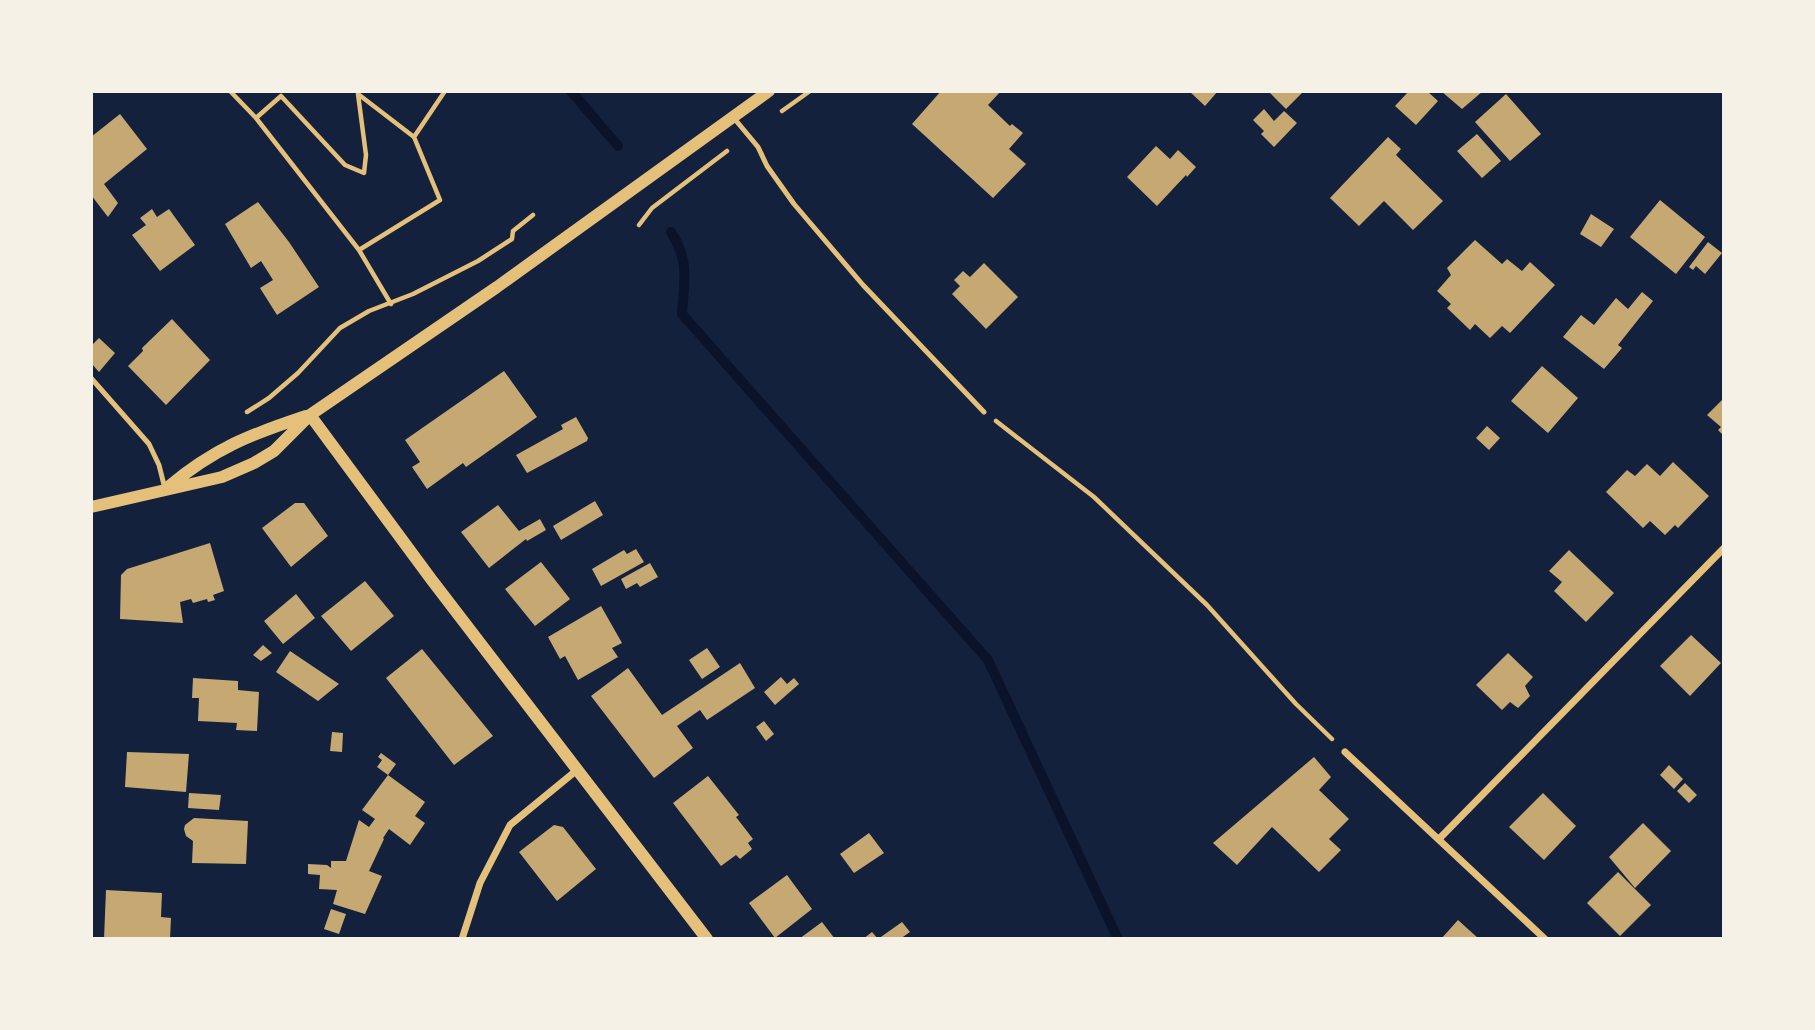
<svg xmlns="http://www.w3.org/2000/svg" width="1815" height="1030" viewBox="0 0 1815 1030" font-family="Karla,sans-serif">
<rect width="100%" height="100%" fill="#14213d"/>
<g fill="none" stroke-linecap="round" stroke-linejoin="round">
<path stroke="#0b132b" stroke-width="10" d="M571 91 618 146
M671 232C690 262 684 281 682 314L988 660 1118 939"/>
</g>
<path fill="#c6a872" d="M941 91H1001L988 105 1010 126 1012 124 1023 133 1009 149 1026 164 993 198 912 124Z
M1189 91H1218L1205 106Z
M1268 91H1304L1286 109Z
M1409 91H1427L1438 101 1416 125 1395 106Z
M1441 91H1483L1462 109Z
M1506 94 1541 134 1510 161 1475 122Z
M1264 109 1274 121 1284 111 1297 123 1274 147 1261 134 1264 131 1253 120Z
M120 114 147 149 104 184 118 203 108 217 91 195V137Z
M1477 134 1501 161 1482 178 1457 151Z
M1388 137 1401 149 1396 155 1443 201 1413 230 1384 201 1359 226 1330 198Z
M1156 146 1170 159 1178 150 1196 167 1187 177 1186 175 1157 206 1127 177Z
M1660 200 1705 237 1676 274 1630 237Z
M258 202 289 242 319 287 277 315 260 288 273 280 261 261 251 268 225 224Z
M152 209 157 217 169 209 195 245 160 271 132 235 146 225 140 218Z
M1591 214 1614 229 1601 247 1580 234Z
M1475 240 1502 264 1507 259 1522 271 1530 262 1555 285 1510 333 1502 326 1490 338 1475 324 1470 330 1447 308 1451 304 1437 291 1451 275 1447 268Z
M1708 242 1722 253 1705 274 1696 266 1693 270 1689 267Z
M984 263 1018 297 986 329 952 294 960 286 954 280 963 271 970 277Z
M1642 292 1653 301 1618 345 1622 348 1604 369 1563 337 1581 315 1594 325 1616 298 1628 309Z
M172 319 210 360 166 405 128 366 143 351 142 348Z
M99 338 115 353 99 372 91 363V346Z
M1542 366 1578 398 1548 433 1511 401Z
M504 371 537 417 466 467 463 463 427 489 412 467 420 462 405 440Z
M1724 398V436L1718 430 1721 427 1707 415Z
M576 417 588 438 587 441 527 473 516 455 563 429 561 425Z
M1487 426 1500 438 1489 450 1476 438Z
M1673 462 1709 496 1678 528 1675 525 1665 535 1650 521 1643 528 1606 492 1627 470 1635 476 1647 464 1660 476Z
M595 501 603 515 561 540 553 526Z
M295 503H304L328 536 291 567 262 528Z
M498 505 519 531 540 519 546 530 527 541 526 539 489 568 461 532Z
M210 543 224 591 213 595 215 600 208 602 207 599 193 603 191 599 180 602 183 623 120 619 121 575 127 569Z
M636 549 644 562 601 586 592 569 624 550 627 554Z
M1569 550 1614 593 1586 622 1554 591 1562 582 1549 571Z
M541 562 570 599 535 626 505 589Z
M650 563 658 577 640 587 637 583 626 589 621 579Z
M365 581 394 616 351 651 321 616Z
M296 594 315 618 283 644 264 621Z
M601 606 622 643 612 648 618 657 578 680 565 656 560 659 548 637Z
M1691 635 1721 663 1690 696 1660 666Z
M263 645 272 653 261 661 253 655Z
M707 648 720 667 702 679 689 660Z
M422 649 493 736 454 765 386 678Z
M290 651 339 684 318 701 276 672Z
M1508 653 1533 677 1525 686 1530 696 1518 708 1510 702 1502 710 1476 685Z
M740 663 755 688 707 720 700 710 677 726 693 748 654 778 591 696 628 668 662 715Z
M781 677 787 684 794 678 799 684 775 705 764 692Z
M193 678 238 681V690L259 692 257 731 236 730 237 723 198 721 199 698H192Z
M764 721 774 734 766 741 756 727Z
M332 732 343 733 342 752 330 751Z
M127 752 189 754 186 792 125 787Z
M381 753 396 764 388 775 377 767 382 760 378 757Z
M1314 757 1331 777 1319 790 1349 819 1329 839 1341 850 1319 872 1272 827 1237 865 1213 843Z
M1669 765 1683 779 1674 789 1660 775Z
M388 775 425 802 415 816 425 823 410 845 389 829 383 838 384 839 369 871 382 876 365 914 333 904 337 890 319 889 320 875 308 874V864L327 865 331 868V861H346L359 820 369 827 375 819 362 810Z
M708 776 739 815 736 817 753 839 748 843 752 849 740 859 736 855 721 866 673 803Z
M1685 783 1697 795 1689 803 1677 791Z
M189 793 221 795 219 810 188 808Z
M1543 793 1576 826 1544 860 1509 827Z
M194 818 248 821 246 864 192 863 193 841 186 836 184 829 185 825Z
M1643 823 1671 851 1635 888 1609 857Z
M554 825 563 827 596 869 557 901 519 852Z
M869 833 884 853 854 873 840 854Z
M1618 872 1651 905 1620 936 1587 903Z
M787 875 812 909 775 938 749 903Z
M106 890 162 893 161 917 171 918 170 939H104Z
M331 909 346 914 339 934 324 929Z
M1458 920 1479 939H1441Z
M822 922 835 939H799Z
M902 922 910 932 900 939H878Z
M872 932 878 939H863Z"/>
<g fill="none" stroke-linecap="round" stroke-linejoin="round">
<path stroke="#e5c07b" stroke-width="4.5" d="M230 91 256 118 359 250 391 304
M782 111 810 91
M256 118 281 96 345 165 364 173 366 155 358 94 414 137 440 200 359 250
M414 137 445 91
M639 225 652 208 727 151
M247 412 269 398 298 373 340 328 369 311 413 294 478 261 512 239 513 231 533 215
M996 421 1094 497 1207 605 1296 704 1332 739"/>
<path stroke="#e5c07b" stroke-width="5" d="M733 117 758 147 767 166 794 204 863 285 984 412
M91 378 149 444 159 465 165 489"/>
<path stroke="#e5c07b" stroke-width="7" d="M1345 752 1545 939
M1439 839 1724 548
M462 939 480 883 510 825 577 770"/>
<path stroke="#e5c07b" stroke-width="12" d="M310 415 431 579 707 939
M168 487C215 448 249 435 306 416
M91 507 222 477 254 463 274 451 310 415 497 287 769 91"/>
</g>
<rect width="1815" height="1030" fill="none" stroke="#f6f1e7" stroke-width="186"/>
</svg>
